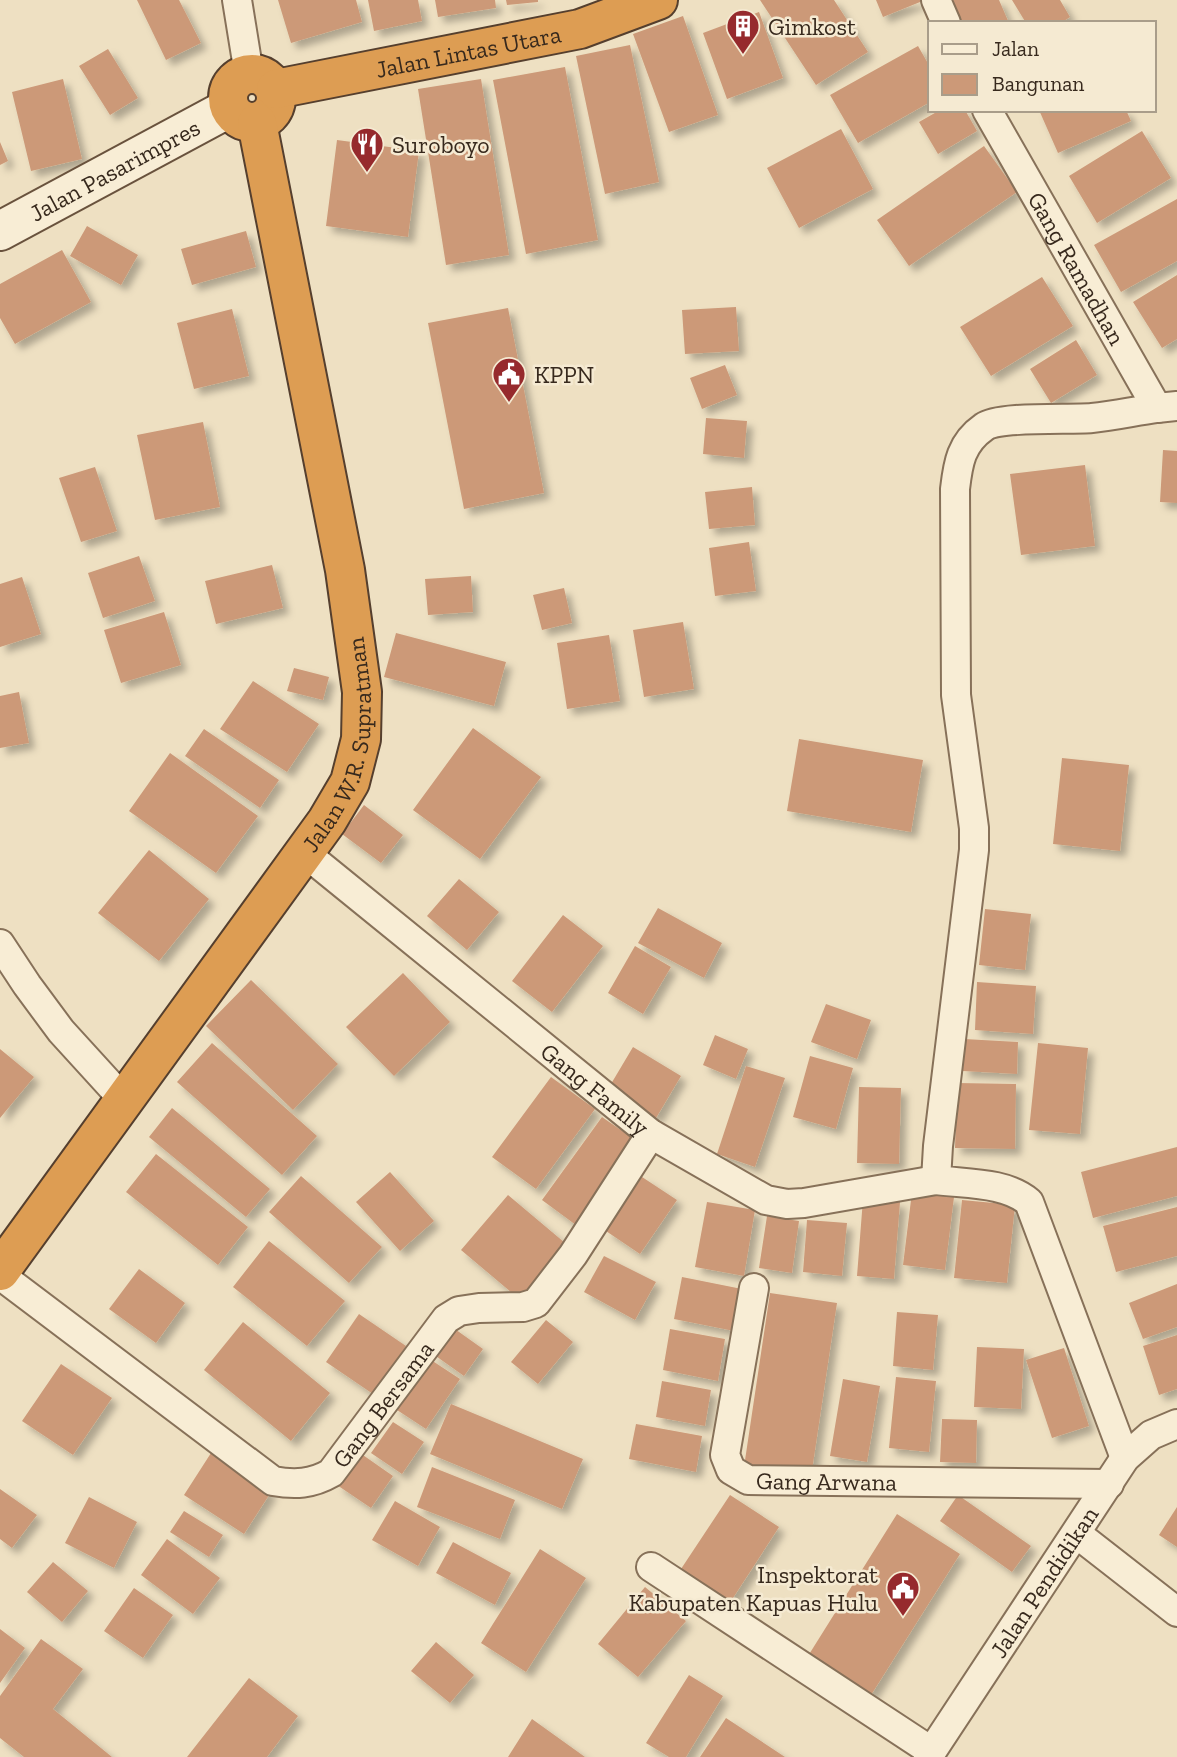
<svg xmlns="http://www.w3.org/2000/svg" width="1177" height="1757" viewBox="0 0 1177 1757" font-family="'Zilla Slab',serif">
<defs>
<filter id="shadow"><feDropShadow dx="6" dy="6" stdDeviation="3.5" flood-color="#0004"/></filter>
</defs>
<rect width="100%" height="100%" fill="#eee0c2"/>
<path fill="#cc9978" filter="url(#shadow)" d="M137 0H179L201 43 166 60Z
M278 0H356L362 22 291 43Z
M368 0H418L422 21 374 31Z
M435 0H495L496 8 438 17Z
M506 0H538V2L507 5Z
M760 0H834L868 52 816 85Z
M876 0H925L883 17Z
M953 0H999L1009 23H962Z
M1012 0H1060L1070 17 1061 23H1026Z
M759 12 783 78 727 99 703 33Z
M683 16 718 115 669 132 633 34Z
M630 45 659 182 605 194 576 56Z
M918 46 930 67V102L858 143 830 95Z
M108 49 138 98 110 115 79 66Z
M565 67 598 240 526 254 493 80Z
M63 79 82 159 31 171 12 92Z
M481 79 509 255 446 265 418 89Z
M940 110H965L977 131 938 154 919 122Z
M1039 110H1126L1131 121 1058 153Z
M841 129 873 189 799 228 767 168Z
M1142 131 1171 178 1097 223 1069 176Z
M337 140 419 151 408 237 326 226Z
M0 142 8 161 0 165Z
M984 146 1017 192 909 266 877 220Z
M1177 199V261L1121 292 1094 245Z
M87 226 138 255 121 285 70 256Z
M246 231 256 267 192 285 181 249Z
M62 250 91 302 15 344 0 318V284Z
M1177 275V339L1162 348 1133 302Z
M1042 277 1073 326 991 376 960 327Z
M736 307 739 351 685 354 682 310Z
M508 308 544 493 464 509 428 323Z
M232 309 249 376 194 389 177 323Z
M1076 340 1097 375 1051 403 1030 369Z
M725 365 737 395 702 409 690 378Z
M706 418 747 421 744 458 703 454Z
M203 422 220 507 155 520 137 435Z
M1163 450 1177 451V503L1160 502Z
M1085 465 1095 546 1021 555 1010 474Z
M95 467 117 531 81 542 59 478Z
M752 487 755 525 709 529 705 492Z
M749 542 756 591 715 596 709 548Z
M139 556 155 601 103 618 88 573Z
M272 565 283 608 216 624 205 581Z
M471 576 473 612 428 615 425 579Z
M22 577 41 634 0 647V584Z
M564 588 572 623 542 630 533 595Z
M164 612 181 665 121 683 104 630Z
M683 622 694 689 644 697 633 630Z
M396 633 506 662 494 706 384 677Z
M609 635 620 701 567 709 557 643Z
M294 668 329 677 323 700 287 691Z
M253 681 319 724 287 772 220 729Z
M19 692 29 743 0 748V696Z
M473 728 541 777 480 859 413 810Z
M204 729 279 780 260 808 185 756Z
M799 739 923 760 911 832 787 811Z
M170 753 258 816 216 873 129 811Z
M1062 758 1129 765 1120 851 1053 844Z
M364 805 403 835 381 863 342 834Z
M149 850 209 899 159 961 98 913Z
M459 879 499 912 467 950 427 916Z
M658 908 722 943 704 978 638 943Z
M985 909 1031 914 1025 970 979 965Z
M563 915 603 946 552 1012 512 981Z
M635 946 671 967 643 1014 608 993Z
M403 973 450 1022 394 1076 346 1027Z
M251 980 338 1064 293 1110 206 1026Z
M977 982 1036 986 1033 1034 975 1030Z
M826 1004 871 1020 857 1059 811 1042Z
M715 1035 748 1049 736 1079 703 1065Z
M964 1039 1018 1042 1017 1074 963 1071Z
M212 1043 317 1136 282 1175 177 1082Z
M1038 1043 1088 1048 1080 1134 1029 1130Z
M633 1047 681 1076 656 1118 608 1089Z
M0 1049 34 1077 0 1118Z
M810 1056 853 1068 836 1129 793 1117Z
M746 1066 785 1078 755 1167 717 1154Z
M551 1077 595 1109 536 1189 492 1157Z
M957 1083 1016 1084 1015 1149 955 1148Z
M859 1087 901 1088 899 1164 857 1163Z
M172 1108 270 1189 246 1217 149 1137Z
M602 1117 641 1144 580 1228 542 1200Z
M1177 1147V1196L1093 1218 1081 1172Z
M156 1154 248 1227 218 1265 126 1192Z
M390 1172 434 1221 400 1251 356 1202Z
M301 1176 382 1247 349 1283 269 1212Z
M642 1177 677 1200 640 1254 606 1231Z
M912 1192 954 1197 945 1270 903 1265Z
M508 1195 571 1248 524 1303 461 1250Z
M863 1199 900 1202 894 1279 857 1276Z
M962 1200 1015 1205 1007 1283 954 1278Z
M707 1202 755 1210 744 1276 695 1267Z
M1177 1207V1256L1116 1272 1103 1226Z
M767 1216 799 1221 792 1273 759 1268Z
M807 1220 847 1223 842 1276 803 1272Z
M269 1241 345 1301 307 1346 233 1287Z
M604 1256 656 1282 635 1320 584 1292Z
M139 1269 185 1303 156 1343 109 1309Z
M682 1277 742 1289 734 1331 674 1319Z
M1177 1284V1327L1143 1339 1129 1303Z
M770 1293 837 1303 811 1477 744 1467Z
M897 1312 938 1315 933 1370 893 1366Z
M359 1314 406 1346 373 1394 326 1362Z
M546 1320 573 1342 538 1384 511 1362Z
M243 1322 330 1393 291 1441 204 1370Z
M452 1327 483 1349 464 1376 433 1354Z
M670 1329 725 1339 718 1381 663 1370Z
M1177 1335V1389L1159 1395 1143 1346Z
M977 1347 1024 1349 1021 1409 974 1407Z
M1064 1348 1089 1426 1052 1438 1026 1360Z
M428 1358 460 1379 426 1429 394 1408Z
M61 1364 112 1398 73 1455 22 1421Z
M896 1377 936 1381 929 1452 889 1448Z
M843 1379 880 1386 867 1462 830 1456Z
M662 1381 711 1390 705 1426 656 1417Z
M451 1404 583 1459 562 1509 430 1454Z
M942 1419 977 1420 976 1463 940 1462Z
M393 1422 424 1442 402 1474 371 1453Z
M636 1424 702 1436 696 1472 629 1459Z
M211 1453 271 1492 244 1534 184 1495Z
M360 1453 393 1476 371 1508 337 1485Z
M432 1467 515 1500 500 1539 417 1507Z
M0 1489 37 1515 12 1548 0 1539Z
M730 1495 779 1527 731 1601 681 1569Z
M958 1495 1031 1546 1012 1572 940 1521Z
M89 1497 137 1522 114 1568 65 1543Z
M395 1501 440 1527 418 1566 372 1540Z
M1177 1507V1547L1159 1535Z
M184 1511 223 1535 209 1557 170 1532Z
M897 1514 960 1554 871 1695 808 1656Z
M167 1539 220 1578 193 1614 141 1575Z
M453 1542 511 1573 495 1605 436 1573Z
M540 1549 586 1578 526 1672 481 1643Z
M53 1562 88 1591 62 1622 27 1592Z
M645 1587 686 1621 638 1677 598 1644Z
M134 1588 173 1615 143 1658 104 1631Z
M0 1629 25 1648 0 1683Z
M41 1639 83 1669 53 1709 112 1757H24L0 1738V1696Z
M436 1642 474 1675 450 1703 411 1671Z
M689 1675 723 1696 686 1757H669L646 1743Z
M249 1678 298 1716 267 1757H187Z
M726 1718 785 1757H700Z
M532 1719 585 1757H508Z"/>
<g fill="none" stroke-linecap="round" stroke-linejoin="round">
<defs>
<g id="street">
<path d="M237 0 249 74"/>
<path d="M936 0 946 23"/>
<path id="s1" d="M987 110 1157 408 1177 406"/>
<path id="s2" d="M305 853 651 1134 766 1200 787 1204 804 1203 936 1180"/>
<path d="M0 944 27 985 61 1031 123 1099"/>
<path id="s3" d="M0 1275 273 1481C295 1485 312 1484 331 1473L446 1319 459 1311 479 1308 523 1307 536 1303 573 1255 651 1134"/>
<path id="s4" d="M754 1288 725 1455 731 1470 748 1480 1109 1484"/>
<path d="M1125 1458 1029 1202C1006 1182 966 1184 936 1180L938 1146 974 850V828L956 695 955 489C958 463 961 443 984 427 999 416 1069 420 1092 418 1114 416 1135 411 1157 408"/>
<path d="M1077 1534 1177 1612"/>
<path d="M651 1567 931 1751"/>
<path id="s5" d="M928 1757 1125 1458 1151 1435 1177 1424"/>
</g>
<g id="secondary">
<path id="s6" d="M0 231 229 108"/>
</g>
<g id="highway">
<circle cx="252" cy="98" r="24"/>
<path id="s7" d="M276 89 580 29 658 0"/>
<path id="s8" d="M0 1271 327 821 350 782 361 739 362 692 345 570 257 123"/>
</g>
</defs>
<use href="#street" stroke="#877159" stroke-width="32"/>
<use href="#secondary" stroke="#69523d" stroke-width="42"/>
<use href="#highway" stroke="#553f2e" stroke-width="42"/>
<use href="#street" stroke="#f8edd5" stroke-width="28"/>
<use href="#secondary" stroke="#f8edd5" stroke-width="38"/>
<use href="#highway" stroke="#dd9d53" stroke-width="38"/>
</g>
<defs>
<symbol id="building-pin" viewBox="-11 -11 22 30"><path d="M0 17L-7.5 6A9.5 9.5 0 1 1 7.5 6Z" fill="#962a2d" stroke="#f5ead2"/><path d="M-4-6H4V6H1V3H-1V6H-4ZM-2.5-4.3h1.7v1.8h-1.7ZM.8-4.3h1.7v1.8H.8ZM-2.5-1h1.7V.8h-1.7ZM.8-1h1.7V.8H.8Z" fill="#fff"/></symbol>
<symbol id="restaurant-pin" viewBox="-11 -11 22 30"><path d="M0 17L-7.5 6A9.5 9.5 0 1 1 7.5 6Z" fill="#962a2d" stroke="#f5ead2"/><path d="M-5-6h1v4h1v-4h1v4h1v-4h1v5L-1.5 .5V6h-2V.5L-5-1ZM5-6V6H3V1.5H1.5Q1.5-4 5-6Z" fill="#fff"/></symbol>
<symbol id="civic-pin" viewBox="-11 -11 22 30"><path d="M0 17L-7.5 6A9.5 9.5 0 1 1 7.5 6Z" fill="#962a2d" stroke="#f5ead2"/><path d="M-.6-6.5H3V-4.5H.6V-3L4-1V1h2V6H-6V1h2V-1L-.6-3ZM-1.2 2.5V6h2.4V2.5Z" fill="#fff"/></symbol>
</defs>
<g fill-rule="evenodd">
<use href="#building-pin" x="724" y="7" width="38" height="52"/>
<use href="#restaurant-pin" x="348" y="125" width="38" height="52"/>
<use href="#civic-pin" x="490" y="355" width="38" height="52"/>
<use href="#civic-pin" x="884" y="1569" width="38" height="52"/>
</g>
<g text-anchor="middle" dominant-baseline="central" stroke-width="5" stroke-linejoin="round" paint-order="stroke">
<g font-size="24" fill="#37291d" stroke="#f5ead2" text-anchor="start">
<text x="768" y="26">Gimkost</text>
<text x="392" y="144">Suroboyo</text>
<text x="534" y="374">KPPN</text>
<text x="878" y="1574" text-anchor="end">Inspektorat<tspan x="878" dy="28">Kabupaten Kapuas Hulu</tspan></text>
</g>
<g font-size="24" fill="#37291d" stroke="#f5ead2">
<text stroke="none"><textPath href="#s7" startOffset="196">Jalan Lintas Utara</textPath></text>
<text stroke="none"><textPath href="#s6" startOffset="130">Jalan Pasarimpres</textPath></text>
<text stroke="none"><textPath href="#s1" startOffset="182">Gang Ramadhan</textPath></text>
<text stroke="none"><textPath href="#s8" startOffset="635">Jalan W.R. Supratman</textPath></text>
<text stroke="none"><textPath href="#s2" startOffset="374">Gang Family</textPath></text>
<text stroke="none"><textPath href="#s3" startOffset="488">Gang Bersama</textPath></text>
<text stroke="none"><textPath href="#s4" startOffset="284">Gang Arwana</textPath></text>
<text stroke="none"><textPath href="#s5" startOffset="210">Jalan Pendidikan</textPath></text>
</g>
</g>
<rect x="928" y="21" width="228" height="91" fill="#f5ead2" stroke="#a99d8a" stroke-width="2"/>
<rect x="942" y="44" width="35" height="10" fill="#f8edd5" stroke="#a99d8a" stroke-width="2"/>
<text x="992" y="56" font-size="21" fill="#37291d">Jalan</text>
<rect x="942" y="74" width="35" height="21" fill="#cc9978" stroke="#a99d8a" stroke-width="2"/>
<text x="992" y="91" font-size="21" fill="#37291d">Bangunan</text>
</svg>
